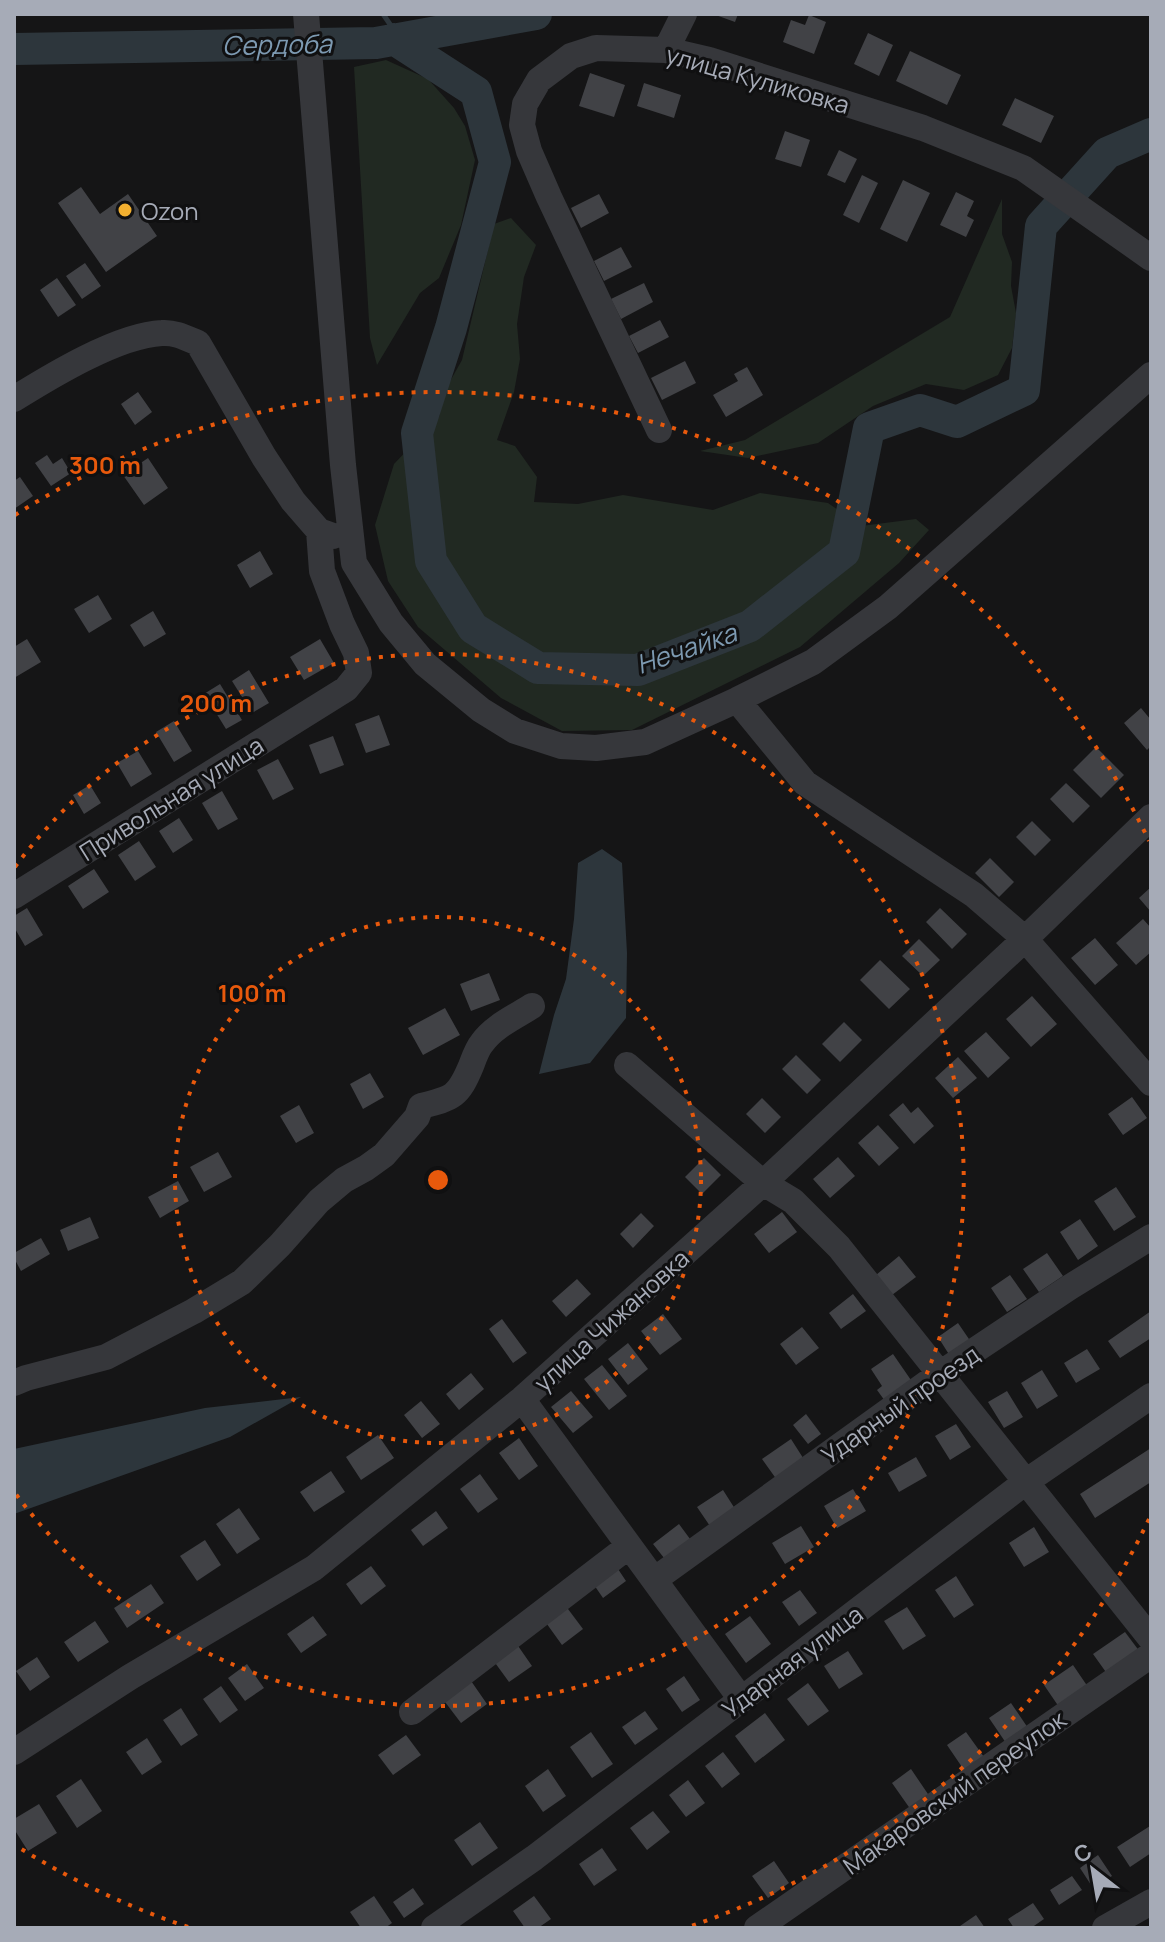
<svg xmlns="http://www.w3.org/2000/svg" width="1165" height="1942" viewBox="0 0 1165 1942" font-family="Manrope,sans-serif">
<rect width="100%" height="100%" fill="#151516"/>
<path fill="#212922" d="M386 60 428 79 454 108 465 126 475 160 461 225 439 278 420 293 377 365 370 338 354 67Z
M1002 199V234L1012 262 1011 286 1016 313 1012 348 998 375 964 390 926 384 873 406 818 443 748 458 700 451 745 440 950 317Z
M511 218 536 245 524 277 517 324 520 359 514 392 497 440 515 446 537 477 534 502 578 504 623 495 713 510 760 493 828 503 861 526 916 519 929 530 899 563 800 647 632 730 562 731 501 698 418 627 388 581 375 525 394 464 439 417 444 392 462 360 494 224Z"/>
<path fill="#2d363c" d="M602 849 622 863 627 953 626 1018 590 1063 539 1074 554 1015 566 979 574 919 578 863Z
M301 1397 230 1437 14 1514V1449L205 1408Z"/>
<g fill="none" stroke-linecap="round" stroke-linejoin="round">
<path stroke="#2d363c" stroke-width="5" d="M383 14 400 39"/>
<path stroke="#2d363c" stroke-width="32" d="M394 39 476 92 495 162 451 328 417 433 431 561 473 628 538 668 638 670 750 626 844 552 869 428 920 410 957 422 1024 390 1041 226 1107 153 1151 134
M14 49 376 43 536 14"/>
</g>
<path fill="#414246" d="M713 14H738L735 22Z
M809 15 826 22 814 54 783 42 791 20 805 25Z
M868 33 893 45 879 76 854 64Z
M910 51 961 75 947 105 896 81Z
M590 73 625 85 614 117 579 106Z
M644 83 681 95 674 118 637 106Z
M1015 98 1054 116 1041 143 1002 125Z
M785 131 810 140 801 167 775 159Z
M839 150 857 159 845 183 827 175Z
M862 175 878 183 859 223 843 215Z
M903 180 930 193 907 242 880 229Z
M81 187 100 214 128 194 157 236 106 272 58 203Z
M956 192 974 201 967 216 974 220 966 237 940 225Z
M599 194 609 213 581 228 571 208Z
M621 247 632 267 604 281 594 261Z
M85 263 101 286 82 299 66 276Z
M57 278 76 305 58 317 40 290Z
M644 283 653 302 621 319 611 299Z
M660 320 669 337 638 353 629 336Z
M685 361 696 383 662 400 651 378Z
M747 367 763 395 726 417 713 395 738 381 734 374Z
M138 392 152 412 135 425 121 404Z
M47 455 53 464 62 458 71 473 51 486 35 463Z
M148 458 168 488 144 505 123 475Z
M20 477 33 496 14 509V481Z
M260 551 273 574 250 588 237 565Z
M98 595 112 619 89 633 74 609Z
M153 611 166 634 144 647 130 625Z
M27 639 41 662 14 678V647Z
M320 639 334 663 304 680 290 657Z
M249 670 269 703 252 713 232 681Z
M220 684 242 720 226 729 213 708 208 712 199 697Z
M1141 708 1151 720V746L1147 750 1124 723Z
M379 715 390 745 366 753 355 724Z
M174 721 192 751 174 762 156 732Z
M333 736 344 765 320 774 309 745Z
M1096 747 1124 775 1101 798 1073 770Z
M138 751 152 774 131 787 117 763Z
M278 759 294 789 273 800 257 770Z
M1066 783 1090 806 1073 823 1050 799Z
M90 785 101 803 84 814 73 795Z
M222 791 238 819 218 830 202 803Z
M179 818 193 840 173 853 159 831Z
M1032 821 1051 840 1035 856 1016 837Z
M139 841 156 867 135 881 118 855Z
M990 858 1014 882 999 897 975 873Z
M94 869 109 892 83 909 68 886Z
M1151 887V912L1139 898Z
M27 908 43 935 25 946 14 927V916Z
M940 908 967 934 952 949 926 922Z
M1143 919 1151 928V952L1136 965 1116 943Z
M1095 938 1118 965 1095 985 1071 958Z
M919 939 940 960 923 976 902 956Z
M880 960 910 989 889 1009 860 980Z
M489 973 500 1000 471 1011 460 984Z
M1032 996 1057 1024 1031 1047 1006 1019Z
M445 1008 460 1035 423 1055 408 1028Z
M844 1022 862 1040 840 1062 822 1044Z
M986 1032 1010 1058 988 1078 964 1051Z
M796 1055 821 1080 807 1094 782 1069Z
M958 1057 977 1078 953 1098 935 1078Z
M370 1073 384 1097 363 1109 350 1084Z
M1132 1097 1147 1118 1123 1135 1108 1114Z
M762 1098 781 1117 765 1133 746 1114Z
M903 1103 911 1113 918 1107 934 1126 914 1144 889 1115Z
M299 1105 314 1133 296 1143 280 1116Z
M878 1125 899 1148 879 1166 858 1143Z
M218 1152 232 1177 204 1192 190 1167Z
M838 1157 855 1176 830 1198 813 1179Z
M704 1158 721 1175 702 1194 685 1177Z
M178 1181 189 1201 160 1218 148 1197Z
M1116 1187 1136 1217 1114 1231 1094 1201Z
M782 1212 797 1232 769 1253 754 1234Z
M641 1213 654 1226 633 1248 620 1234Z
M90 1217 99 1238 68 1251 60 1230Z
M1080 1219 1098 1246 1078 1260 1060 1232Z
M41 1238 50 1254 21 1271 14 1258V1253Z
M1047 1253 1063 1276 1039 1292 1023 1269Z
M899 1256 916 1277 892 1295 876 1275Z
M1010 1275 1027 1299 1007 1312 991 1288Z
M577 1279 591 1294 566 1317 552 1301Z
M853 1294 866 1311 841 1329 829 1313Z
M1151 1311V1338L1120 1358 1108 1341Z
M663 1314 682 1339 660 1355 641 1331Z
M502 1319 527 1353 513 1363 489 1329Z
M958 1323 971 1342 950 1356 938 1337Z
M802 1327 819 1348 796 1365 780 1344Z
M628 1343 648 1369 628 1385 608 1359Z
M1087 1349 1100 1369 1076 1383 1064 1363Z
M893 1354 913 1383 885 1401 877 1390 882 1386 871 1369Z
M602 1365 627 1396 609 1410 584 1379Z
M1042 1370 1058 1396 1037 1409 1021 1383Z
M471 1373 484 1389 459 1410 446 1394Z
M571 1391 593 1417 573 1433 551 1407Z
M1007 1391 1023 1417 1004 1428 988 1402Z
M421 1401 440 1424 422 1438 404 1415Z
M806 1414 821 1434 808 1444 793 1425Z
M956 1424 971 1447 950 1460 935 1436Z
M378 1435 394 1458 361 1480 346 1457Z
M519 1438 538 1466 519 1480 499 1453Z
M791 1439 805 1461 777 1480 762 1459Z
M1151 1448V1482L1095 1518 1080 1494Z
M916 1457 927 1476 899 1492 888 1473Z
M331 1471 345 1492 314 1512 300 1492Z
M480 1474 498 1499 478 1513 460 1489Z
M853 1489 866 1511 837 1528 824 1506Z
M723 1490 737 1512 712 1529 697 1507Z
M239 1508 260 1539 237 1554 216 1524Z
M436 1511 448 1528 423 1546 411 1530Z
M679 1524 693 1543 668 1563 653 1544Z
M801 1526 814 1547 785 1564 772 1543Z
M1034 1527 1049 1552 1024 1567 1009 1543Z
M205 1540 221 1565 197 1581 180 1556Z
M371 1566 386 1586 361 1605 346 1584Z
M616 1566 626 1581 603 1598 592 1582Z
M956 1576 974 1605 954 1618 935 1590Z
M151 1584 164 1603 127 1628 114 1608Z
M800 1590 817 1613 799 1626 782 1602Z
M565 1605 583 1629 562 1645 544 1620Z
M907 1607 926 1636 903 1650 884 1621Z
M313 1616 327 1635 301 1653 287 1634Z
M750 1616 771 1644 746 1663 725 1634Z
M95 1621 109 1642 78 1662 64 1642Z
M1125 1632 1140 1652 1108 1675 1093 1654Z
M516 1643 532 1666 509 1682 493 1660Z
M848 1651 863 1674 839 1689 824 1666Z
M37 1657 50 1677 30 1691 16 1671Z
M247 1664 264 1688 245 1701 228 1678Z
M1073 1665 1088 1687 1059 1707 1044 1685Z
M684 1676 700 1700 682 1712 666 1689Z
M469 1678 487 1704 461 1723 442 1698Z
M808 1683 829 1711 808 1726 787 1699Z
M221 1686 238 1710 220 1723 203 1699Z
M1011 1703 1028 1728 1006 1743 989 1718Z
M181 1708 198 1735 181 1746 163 1720Z
M645 1711 658 1729 635 1745 622 1727Z
M765 1713 785 1740 755 1763 735 1736Z
M591 1732 613 1764 592 1778 570 1747Z
M966 1732 984 1757 964 1770 947 1745Z
M406 1735 421 1755 393 1775 378 1755Z
M147 1738 162 1762 142 1775 126 1752Z
M723 1752 740 1774 722 1788 705 1766Z
M548 1769 566 1796 543 1812 525 1786Z
M911 1769 930 1797 911 1810 892 1783Z
M81 1779 102 1811 77 1828 56 1796Z
M688 1780 705 1803 686 1817 669 1795Z
M39 1804 57 1833 28 1851 14 1829V1819Z
M653 1811 670 1832 647 1850 630 1828Z
M480 1822 498 1848 472 1866 454 1840Z
M1150 1826 1151 1853 1130 1867 1117 1847Z
M602 1848 617 1870 594 1886 579 1864Z
M1098 1855 1112 1876 1093 1888 1080 1868Z
M774 1861 789 1883 768 1898 752 1876Z
M1072 1876 1082 1890 1059 1905 1050 1890Z
M413 1888 424 1904 404 1918 393 1902Z
M374 1896 392 1923 385 1928H361L350 1912Z
M534 1896 551 1919 538 1928H525L513 1911Z
M1033 1903 1044 1919 1031 1928H1014L1008 1919Z
M976 1915 985 1928H962L960 1926Z"/>
<g fill="none" stroke-linecap="round" stroke-linejoin="round">
<path stroke="#36373b" stroke-width="26" d="M306 14 343 465 354 563 391 623 425 664 481 710 515 731 561 746 596 748 645 742 737 700 813 662 888 607 1151 375
M666 50 684 14
M14 399C51 376 118 335 162 333 175 332 186 338 198 343L264 457 293 501 319 531 333 536
M659 430 549 197 529 151 522 125 525 104 539 80 571 56 596 48 666 50 709 60 923 128 1023 168 1151 258
M737 700 805 783 974 895 1025 939 1151 1083
M14 896 346 689 359 673 356 653 342 624 322 571 319 531
M627 1065 763 1183 793 1201 839 1247 1151 1639
M14 1383 26 1378 106 1357 194 1311 242 1282 280 1245 319 1201 344 1180 366 1168 384 1155 417 1117 421 1106C453 1098 458 1097 471 1066 474 1058 477 1049 482 1043 494 1026 515 1017 532 1006
M522 1399 741 1699
M654 1580 941 1373 1070 1287 1151 1237
M412 1712 629 1546
M14 1752 130 1677 314 1568 522 1399 763 1183 1025 939 1151 817
M434 1928 534 1858 1027 1481 1151 1396
M757 1928 1151 1655
M1105 1928 1151 1902"/>
</g>
<g fill="none" stroke="#e8590c" stroke-width="4" stroke-dasharray="4 8">
<circle cx="438" cy="1180" r="263"/>
<path d="M15 867A526 526 0 1 1 15 1493"/>
<path d="M1149 1519A788 788 0 0 1 688 1927M188 1927A788 788 0 0 1 15 1845M15 515A788 788 0 0 1 1149 841"/>
</g>
<circle fill="#f3b030" stroke="#101011" stroke-width="3" cx="125" cy="210" r="8"/>
<g text-anchor="middle" dominant-baseline="central" stroke-width="6" stroke-linejoin="round" paint-order="stroke">
<g font-size="24" fill="#a6abb7" stroke="#101011">
<text transform="translate(758 79) rotate(16)">улица Куликовка</text>
<text transform="translate(171 798) rotate(-32)">Привольная улица</text>
<text transform="translate(611 1320) rotate(-42)">улица Чижановка</text>
<text transform="translate(900 1404) rotate(-35)">Ударный проезд</text>
<text transform="translate(792 1661) rotate(-37)">Ударная улица</text>
<text transform="translate(954 1792) rotate(-35)">Макаровский переулок</text>
</g>
<g font-size="24" fill="#a6abb7" stroke="#101011" text-anchor="start">
<text x="141" y="210">Ozon</text>
</g>
<g font-size="26" font-style="italic" fill="#7d9ab2" stroke="#101011">
<text transform="translate(277 44) rotate(-1)">Сердоба</text>
<text transform="translate(686 648) rotate(-19)">Нечайка</text>
</g>
</g>
<circle cx="438" cy="1180" r="12" fill="#e8590c" stroke="#101011" stroke-width="4"/>
<g font-size="24" text-anchor="middle" font-weight="bold" fill="#e8590c" stroke="#101011" stroke-width="6" stroke-linejoin="round" paint-order="stroke">
<text x="105" y="474">300 m</text>
<text x="216" y="712">200 m</text>
<text x="252" y="1002">100 m</text>
</g>
<rect width="1165" height="1942" fill="none" stroke="#a6abb7" stroke-width="32"/>
<g transform="translate(1093 1870) rotate(329)" stroke="#101011" stroke-width="6" paint-order="stroke">
<path d="M0-6L14 30L0 20L-14 30Z" fill="#a6abb7"/>
<text y="-12" font-size="22" font-weight="bold" text-anchor="middle" fill="#a6abb7">С</text>
</g>
</svg>
